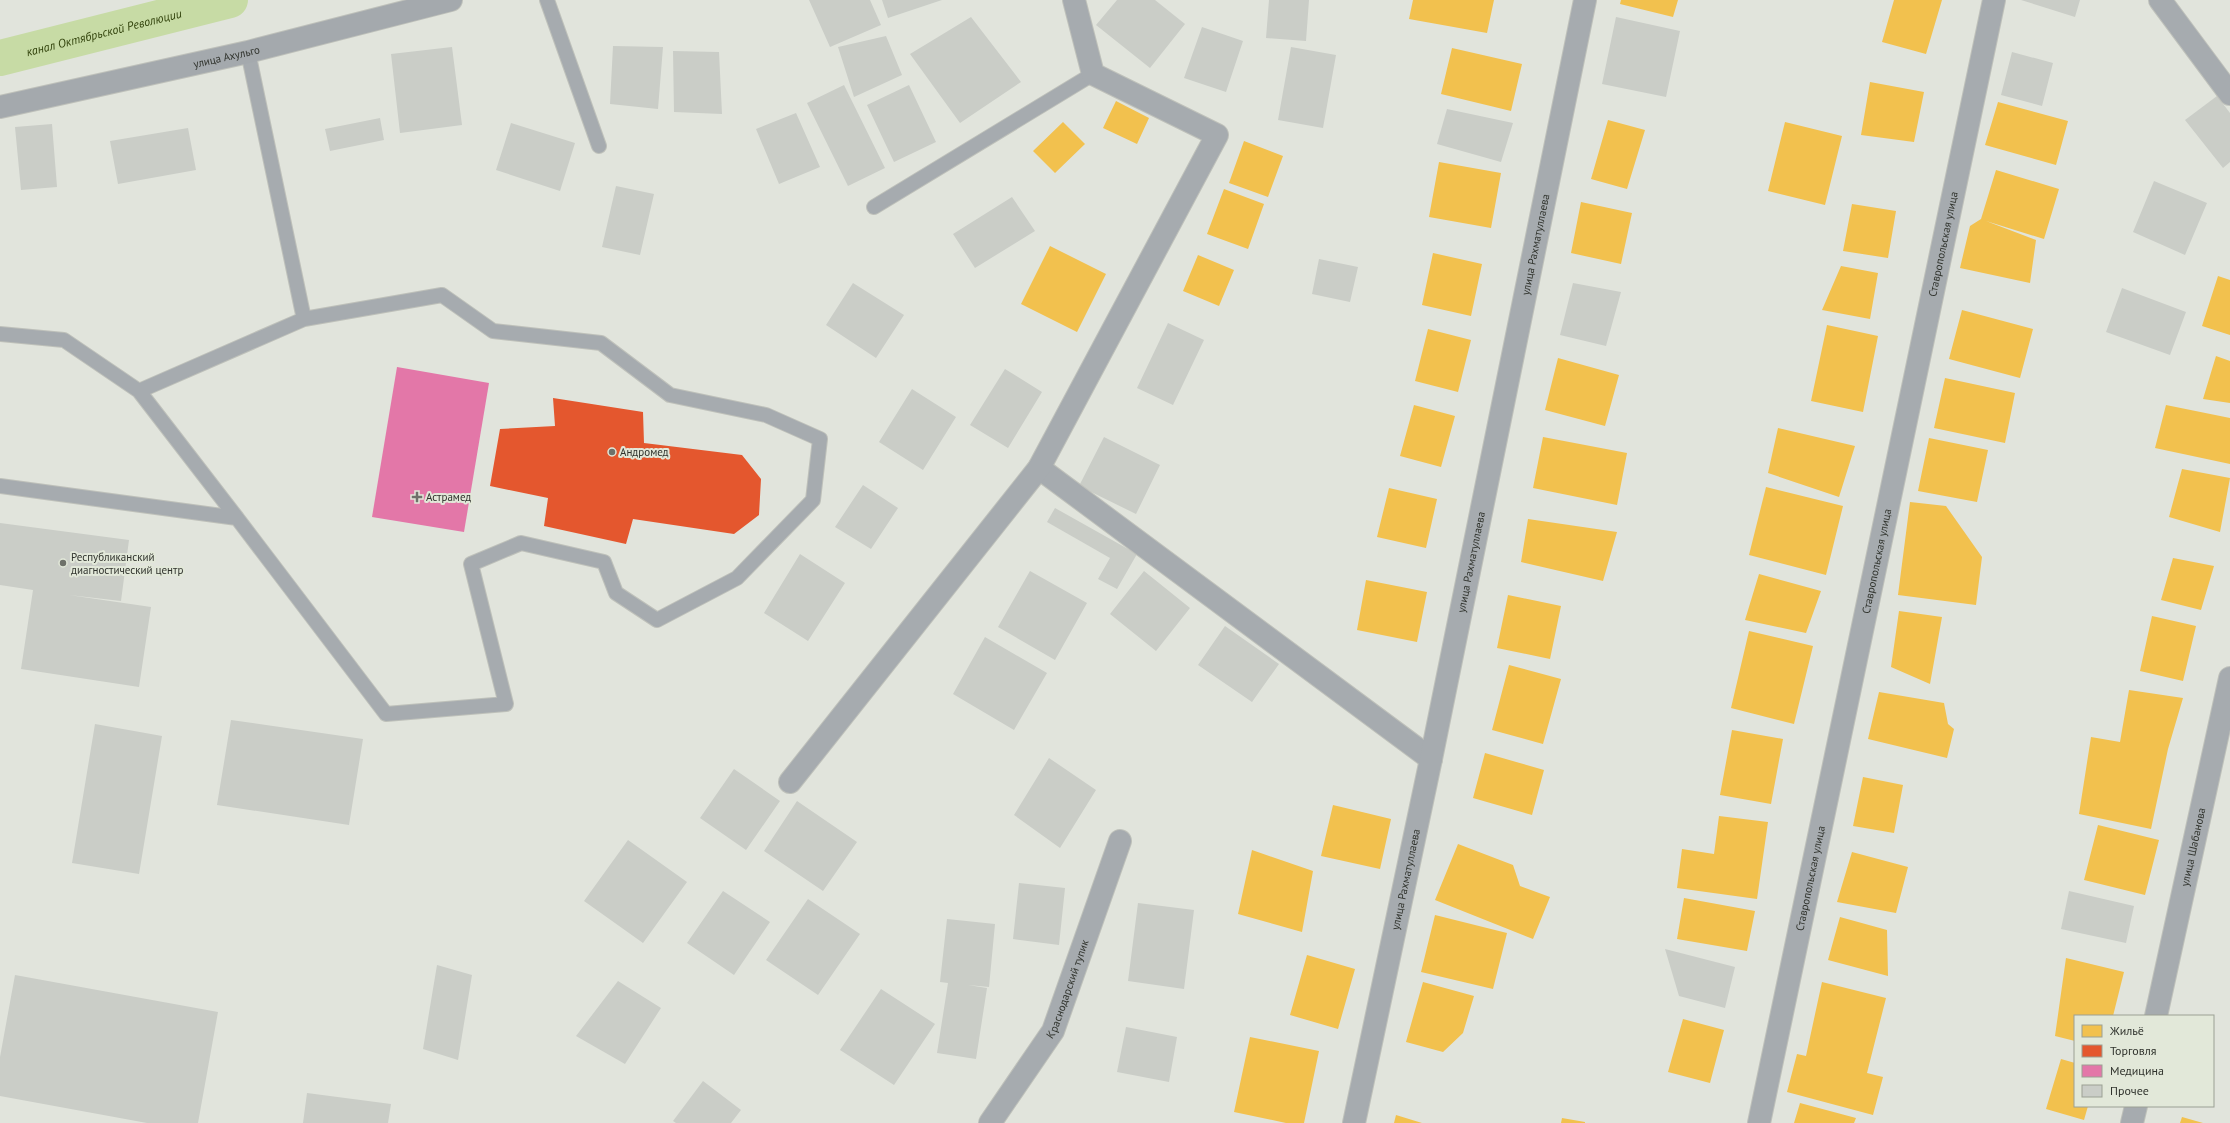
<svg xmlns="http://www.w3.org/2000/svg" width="2230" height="1123" viewBox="0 0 2230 1123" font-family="'PT Sans',sans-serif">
<rect width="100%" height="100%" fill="#e1e4dc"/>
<path fill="#f2c14e" d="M1413 0H1494L1487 33 1409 19Z
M1621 0H1678L1673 17 1620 4Z
M1894 0H1942L1926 54 1882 42Z
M1452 48 1522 64 1511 111 1441 94Z
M1870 82 1924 92 1914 142 1861 135Z
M1116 101 1149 118 1137 144 1103 128Z
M1998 102 2068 121 2056 165 1985 145Z
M1608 120 1645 130 1627 189 1591 179Z
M1063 122 1085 144 1055 173 1033 151Z
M1785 122 1842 136 1825 205 1768 191Z
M1244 141 1283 156 1268 197 1229 183Z
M1439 162 1501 173 1491 228 1429 217Z
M1996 170 2059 189 2044 239 1986 221 2036 240 2030 283 1960 268 1970 226 1981 219Z
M1224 189 1264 204 1248 249 1207 234Z
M1581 202 1632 213 1621 264 1571 253Z
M1852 204 1896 211 1888 258 1843 251Z
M1050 246 1106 274 1077 332 1021 304Z
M1433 253 1482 264 1471 316 1422 305Z
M1198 255 1234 270 1219 306 1183 291Z
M1841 266 1878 273 1870 319 1822 310Z
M2218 276 2230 280V335L2202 326Z
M1962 310 2033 329 2020 378 1949 359Z
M1827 325 1878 336 1863 412 1811 401Z
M1428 329 1471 340 1458 392 1415 381Z
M2216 356 2230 361V403L2203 399Z
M1558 358 1619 375 1605 426 1545 410Z
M1945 378 2015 393 2005 443 1934 428Z
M1414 405 1455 416 1441 467 1400 456Z
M2166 405 2230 418V464L2155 448Z
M1778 428 1855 446 1839 497 1768 473Z
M1543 437 1627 453 1617 505 1533 488Z
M1929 438 1988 450 1977 502 1918 491Z
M2182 469 2230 478 2220 532 2169 517Z
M1766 487 1843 506 1826 575 1749 555Z
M1389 488 1437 499 1426 548 1377 537Z
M1910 502 1946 506 1982 557 1976 605 1898 595Z
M1528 519 1617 532 1603 581 1521 562Z
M2173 558 2214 566 2201 610 2161 600Z
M1759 574 1821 591 1806 633 1745 620Z
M1366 580 1427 592 1417 642 1357 630Z
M1508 595 1561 606 1550 659 1497 648Z
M1899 611 1942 617 1930 684 1891 667Z
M2152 616 2196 626 2183 681 2140 671Z
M1749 631 1813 646 1794 724 1731 708Z
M1509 665 1561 679 1543 744 1492 730Z
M2129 690 2183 698 2168 749 2151 829 2079 814 2091 737 2120 742Z
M1879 692 1944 703 1948 724 1954 729 1947 758 1868 739Z
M1732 730 1783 739 1771 804 1720 795Z
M1485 753 1544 770 1532 815 1473 798Z
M1863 777 1903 785 1894 833 1853 826Z
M1333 805 1391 819 1380 869 1321 856Z
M1719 816 1768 822 1757 899 1677 888 1682 849 1714 854Z
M2098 825 2159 840 2145 895 2084 880Z
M1458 844 1513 865 1520 886 1550 897 1533 939 1435 900Z
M1252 850 1313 871 1302 932 1238 914Z
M1852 852 1908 867 1896 913 1837 902Z
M1684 898 1755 911 1747 951 1677 939Z
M1435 915 1507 933 1493 989 1421 972Z
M1840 917 1887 930 1888 976 1828 960Z
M1307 955 1355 969 1338 1029 1290 1015Z
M2066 958 2124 972 2113 1016H2075V1041L2055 1036Z
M1423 982 1474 996 1463 1033 1443 1052 1406 1042Z
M1822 982 1886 998 1867 1073 1883 1077 1873 1115 1787 1092 1797 1054 1806 1056Z
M1683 1019 1724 1030 1710 1083 1668 1072Z
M1250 1037 1319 1051 1304 1123H1286L1234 1112Z
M2061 1059 2075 1063V1106H2088L2084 1120 2046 1109Z
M1800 1103 1856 1118 1854 1123H1794Z
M1396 1115 1422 1123H1394Z
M2182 1117 2203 1123H2180Z
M1562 1118 1585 1122V1123H1561Z"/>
<path fill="#e4572e" d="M553 398 643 412 644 443 742 455 761 479 759 515 734 534 633 519 626 544 544 526 548 498 490 486 500 429 555 426Z"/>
<path fill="#e377a8" d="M397 367 489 383 464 532 372 517Z"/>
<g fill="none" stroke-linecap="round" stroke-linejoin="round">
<path stroke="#c7dba5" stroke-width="36" id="s1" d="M0 58 230 0"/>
</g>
<path fill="#cacdc7" d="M809 0H870L881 25 830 47Z
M882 0H942L888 18Z
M1117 0H1155L1185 24 1150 68 1096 25Z
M1269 0H1309L1306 41 1266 38Z
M2021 0H2080L2075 17Z
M971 17 1021 82 960 123 910 54Z
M1616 17 1680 31 1666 97 1602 84Z
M1202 27 1243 41 1226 92 1184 78Z
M886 36 902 75 854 97 838 47Z
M613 46 663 47 658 109 610 104Z
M452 47 462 125 400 133 391 54Z
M1291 47 1336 55 1323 128 1278 120Z
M673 51 719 52 722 114 674 112Z
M2012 52 2053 63 2042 106 2001 95Z
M844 85 885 168 848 186 807 103Z
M909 85 936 142 894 162 867 105Z
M2217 96 2230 113V162L2223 168 2185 120Z
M1447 109 1513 123 1501 162 1437 144Z
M796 113 820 167 779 184 756 129Z
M380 118 384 140 330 151 325 129Z
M511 123 575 143 560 191 496 170Z
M52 124 57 187 21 190 15 127Z
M188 128 196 170 118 184 110 141Z
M2154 181 2207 203 2185 255 2133 232Z
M616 186 654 194 640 255 602 247Z
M1012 197 1035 231 975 268 953 234Z
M1319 259 1358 267 1350 302 1312 294Z
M853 283 904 315 876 358 826 325Z
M1573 283 1621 292 1606 346 1560 335Z
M2122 288 2186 312 2170 355 2106 332Z
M1168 323 1204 340 1173 405 1137 388Z
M1005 369 1042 392 1008 448 970 425Z
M912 389 956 417 923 470 879 442Z
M1104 437 1160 465 1136 514 1079 486Z
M863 485 898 508 871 549 835 527Z
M1055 508 1137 554 1117 589 1098 579 1110 558 1047 522Z
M0 523 129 540 121 601 69 595 151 607 139 687 21 669 33 590 0 585Z
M800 554 845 583 808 641 764 613Z
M1030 571 1087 603 1055 660 998 627Z
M1144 571 1190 608 1156 651 1110 614Z
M1225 626 1279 664 1252 702 1198 665Z
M985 637 1047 673 1014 730 953 694Z
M231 720 363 739 349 825 217 805Z
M95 724 162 736 139 874 72 863Z
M1049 758 1096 790 1060 848 1014 815Z
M734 769 780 801 746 850 700 818Z
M797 801 857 842 823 891 764 851Z
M628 840 687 882 643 943 584 901Z
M1019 883 1065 888 1059 945 1013 939Z
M723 891 770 922 734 975 687 943Z
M2069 891 2134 906 2126 943 2061 929Z
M808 899 860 934 818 995 766 960Z
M1138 903 1194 910 1184 989 1128 981Z
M947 919 995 924 989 987 968 985 987 988 976 1059 937 1053 948 983 940 982Z
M1665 949 1735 967 1725 1008 1679 996Z
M437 965 472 975 458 1060 423 1049Z
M15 975 218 1012 198 1123H147L0 1096V1057Z
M618 981 661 1008 625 1064 576 1036Z
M881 989 935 1024 894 1085 840 1050Z
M1126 1027 1177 1037 1169 1082 1117 1072Z
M703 1081 741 1110 731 1123H676L673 1121Z
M307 1093 391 1104 388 1123H303Z"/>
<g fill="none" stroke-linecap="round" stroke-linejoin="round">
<defs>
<path id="service" d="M547 0 599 146
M248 52 304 319
M874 207 1093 74
M0 334 64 340 139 391 237 518
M0 486 237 518 386 714 506 704 471 564 521 543 604 562 616 593 657 620 737 578 813 500 820 439 766 415 670 395 601 343 493 331 442 295 304 319 139 391"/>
<g id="minor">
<path d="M2160 0 2230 94"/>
<path d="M1039 468 1431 759"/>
<path d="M790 782 1039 468 1217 135 1093 74 1074 0"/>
<path id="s2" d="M2156 1016 2230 678"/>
<path id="s3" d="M990 1123 1053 1031 1120 841"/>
<path id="s4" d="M1354 1123 1431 759 1585 0"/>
<path id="s5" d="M1759 1123 1994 0"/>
<path d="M2132 1123 2136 1106"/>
</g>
<g id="secondary">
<path id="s6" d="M0 107 248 52 451 0"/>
</g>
</defs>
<use href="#service" stroke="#bec0ba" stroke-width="16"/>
<use href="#minor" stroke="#bec0ba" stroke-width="24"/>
<use href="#secondary" stroke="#bec0ba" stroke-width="24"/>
<use href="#service" stroke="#a6abaf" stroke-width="14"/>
<use href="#minor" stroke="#a6abaf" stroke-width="22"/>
<use href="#secondary" stroke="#a4a9ad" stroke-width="22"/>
</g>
<g fill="#6e716a" stroke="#e2e8d9" stroke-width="1.5">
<circle cx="612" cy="452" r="4"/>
<path d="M415 491h4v4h4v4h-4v4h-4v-4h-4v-4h4z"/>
<circle cx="63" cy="563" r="4"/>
</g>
<g text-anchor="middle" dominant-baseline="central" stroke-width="4" stroke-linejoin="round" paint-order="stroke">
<g font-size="11" fill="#30332d" stroke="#e2e8d9">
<text stroke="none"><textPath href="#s6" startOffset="232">улица Ахульго</textPath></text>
<text stroke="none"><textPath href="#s4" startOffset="897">улица Рахматуллаева</textPath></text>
<text stroke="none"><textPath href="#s5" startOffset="898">Ставропольская улица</textPath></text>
<text stroke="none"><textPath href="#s4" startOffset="573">улица Рахматуллаева</textPath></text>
<text stroke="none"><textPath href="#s5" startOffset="574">Ставропольская улица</textPath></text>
<text stroke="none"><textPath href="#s2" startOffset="173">улица Шабанова</textPath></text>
<text stroke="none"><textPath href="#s4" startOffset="249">улица Рахматуллаева</textPath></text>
<text stroke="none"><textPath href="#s5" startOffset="250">Ставропольская улица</textPath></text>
<text stroke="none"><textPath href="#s3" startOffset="156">Краснодарский тупик</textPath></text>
</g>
<g font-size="11" fill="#30332d" stroke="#e2e8d9" text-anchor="start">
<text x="620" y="452">Андромед</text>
<text x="426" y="497">Астрамед</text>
<text x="71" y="557">Республиканский<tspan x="71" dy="13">диагностический центр</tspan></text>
</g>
<g font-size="12" font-style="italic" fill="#32430c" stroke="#e2e8d9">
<text stroke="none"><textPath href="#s1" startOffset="107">канал Октябрьской Революции</textPath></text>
</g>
</g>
<rect x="2074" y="1015" width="140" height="92" fill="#e2e8d9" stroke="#9ba094"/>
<rect x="2082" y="1025" width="20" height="12" fill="#f2c14e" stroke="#9ba094"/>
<text x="2110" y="1035" font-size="12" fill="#30332d">Жильё</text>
<rect x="2082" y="1045" width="20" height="12" fill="#e4572e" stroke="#9ba094"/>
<text x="2110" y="1055" font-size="12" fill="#30332d">Торговля</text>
<rect x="2082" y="1065" width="20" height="12" fill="#e377a8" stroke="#9ba094"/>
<text x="2110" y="1075" font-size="12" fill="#30332d">Медицина</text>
<rect x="2082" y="1085" width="20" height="12" fill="#cacdc7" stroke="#9ba094"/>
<text x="2110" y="1095" font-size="12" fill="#30332d">Прочее</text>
</svg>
